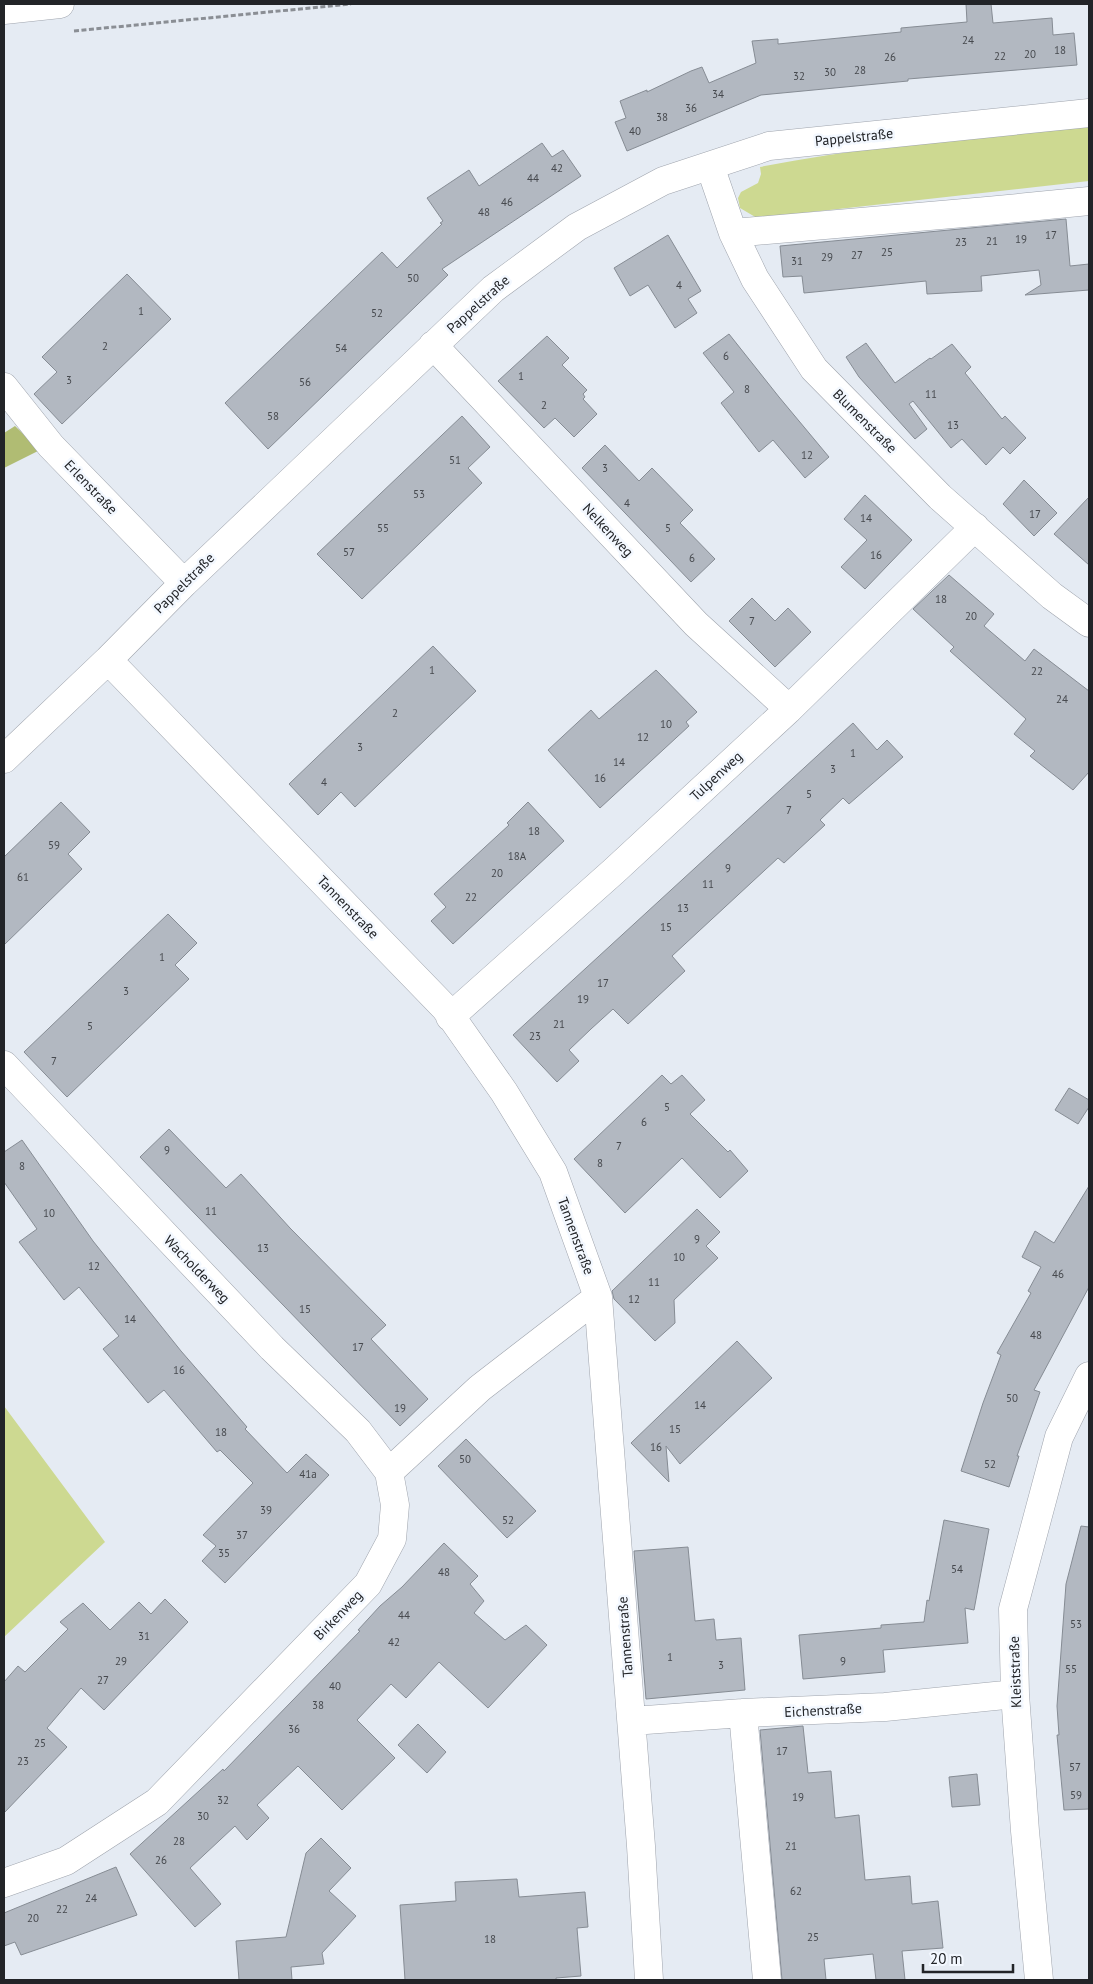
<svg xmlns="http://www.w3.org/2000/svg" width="1093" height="1984" viewBox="0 0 1093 1984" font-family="'PT Sans',sans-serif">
<rect width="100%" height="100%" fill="#e5ebf3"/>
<path fill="#cdd991" d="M1089 126V181L757 218 740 208 738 198 741 192 758 183 761 174 760 167C869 145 979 138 1089 126Z
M4 1406 105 1542 4 1637Z"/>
<path fill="#b0bc73" d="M15 426 40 450 4 468V433Z"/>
<path fill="#b2b8c1" stroke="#868c94" d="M966 4H991L993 23 1052 18 1053 35 1074 33 1077 65 908 79V81L761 95 627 151 615 122 626 118 620 101 647 90V92L691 71 702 67 709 83 756 63 752 41 778 39V44L901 32V28L967 22Z
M542 143 552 157 563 150 581 176 442 269 448 275 268 449 225 403 382 252 397 268 442 224 440 223 443 221 427 198 469 170 479 186Z
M1066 219 1070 266 1089 264V290L1025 295 1041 285 1039 270 981 276 982 291 927 294 926 281 804 293 802 276 783 277 780 246Z
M668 235 701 291 688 299 697 313 675 328 648 285 630 296 614 268Z
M127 274 171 319 62 424 34 394 57 372 42 357Z
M729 334 779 397 829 457 805 478 773 440 759 452 721 403 734 392 703 353Z
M547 336 569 358 562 365 587 390 583 394 585 397 583 399 597 414 574 437 555 418 544 428 498 381Z
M866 343 895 383 930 358 931 359 952 344 971 367 965 373 1002 419 1005 416 1026 438 1010 454 1003 447 986 465 962 439 951 448 913 401 909 404 927 429 915 439 859 377 846 357Z
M462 416 490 447 468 468 482 483 362 599 317 554Z
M605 445 639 481 652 468 693 510 680 523 715 559 691 582 582 468Z
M1024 480 1057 513 1034 536 1003 504Z
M865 495 912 540 865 589 841 567 867 540 844 519Z
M1089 497V565L1054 534Z
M949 575 994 614 984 626 1025 661 1034 649 1089 691V772L1073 790 1030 756 1035 751 1014 734 1026 719 950 651 954 647 913 609Z
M752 598 775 621 788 608 811 632 775 667 729 621Z
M433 646 476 691 355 807 341 792 318 815 289 784Z
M656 670 697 712 686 722 689 726 600 808 548 750 591 710 599 719Z
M853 723 877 750 887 740 903 757 849 804 843 798 820 820 825 825 784 863 778 858 672 956 685 971 628 1024 613 1009 591 1029 569 1050 579 1061 557 1082 513 1035Z
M61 802 90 832 68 854 82 869 4 945V857Z
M528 802 564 841 453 944 431 921 446 907 434 894 509 825 507 823Z
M168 914 197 943 175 965 189 979 67 1097 24 1052Z
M662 1075 671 1084 682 1075 705 1100 690 1114 728 1152 730 1150 748 1171 720 1198 682 1158 625 1213 574 1159Z
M1069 1088 1089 1100V1107L1078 1124 1055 1110Z
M169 1129 226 1188 241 1174 290 1228 386 1325 371 1339 428 1399 400 1426 140 1157Z
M22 1140 93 1241 181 1351 247 1427 245 1429 287 1473 306 1454 329 1475 225 1583 202 1561 216 1546 203 1535 253 1483 220 1450 217 1452 164 1390 148 1403 103 1349 119 1336 79 1287 64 1300 19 1242 37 1229 4 1182V1152Z
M1089 1186V1287L1034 1390 1040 1392 1017 1456H1019L1009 1487 961 1471 983 1403 1001 1355 997 1353 1031 1293 1028 1291 1041 1267 1022 1257 1035 1231 1054 1243Z
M697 1209 720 1232 706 1246 718 1258 674 1300 675 1323 655 1341 614 1299 612 1291Z
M737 1341 772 1378 680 1464 666 1446 669 1482 631 1443Z
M466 1439 536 1511 507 1538 438 1466Z
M944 1520 989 1529 974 1610 965 1608 968 1643 883 1650 885 1672 803 1679 799 1635 881 1628V1625L924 1622 927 1600 929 1601Z
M1081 1526 1089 1527V1809L1064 1810 1057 1735H1059L1057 1706 1066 1584Z
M444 1543 478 1576 470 1584 484 1601 474 1613 505 1640 526 1625 547 1645 488 1708 439 1662 406 1698 391 1684 357 1720 395 1758 342 1810 298 1766 257 1805 269 1818 247 1840 235 1826 190 1868 221 1904 195 1927 130 1854 223 1769 224 1771 360 1631 358 1630 380 1606 402 1587Z
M688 1547 695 1621 714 1619 716 1640 741 1638 745 1690 646 1699 634 1551Z
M165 1599 188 1622 104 1710 81 1688 47 1728 67 1747 4 1813V1682L18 1666 25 1672 68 1629 60 1622 83 1603 110 1630 139 1602 151 1614Z
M418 1724 446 1752 427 1773 398 1745Z
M803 1726 808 1773 831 1771 835 1818 859 1815 865 1880 910 1876 912 1904 938 1901 943 1948 902 1951 905 1980H876L873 1954 824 1959 826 1980H782L760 1730Z
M977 1774 980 1805 952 1807 949 1777Z
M321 1838 351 1868 329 1891 356 1916 322 1953 324 1964 291 1967 292 1980H239L236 1941 286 1937 306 1853Z
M116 1867 137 1915 21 1955 15 1942 4 1946V1913Z
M517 1879 519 1897 585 1892 588 1927 577 1928 581 1976 556 1978V1980H405L400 1905 456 1901 455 1882Z"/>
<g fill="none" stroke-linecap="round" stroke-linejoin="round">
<defs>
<path id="minor" d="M4 10 60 4
M710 166 733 233 755 279 814 369 940 497 1052 596 1089 623
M733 233 987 211 1089 201
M433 345 696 624 789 709
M4 387 51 446 184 583
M108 660 445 1008 504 1092 553 1172 598 1297 641 1846 649 1980
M4 759 108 660 184 583 493 289 577 227 663 181 769 146 1089 113
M450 1017 614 871 789 709 975 527
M4 1065 272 1348 358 1431 389 1472
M743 1713 767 1980
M632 1721 743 1713 885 1707 1015 1694
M4 1883 66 1861 157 1802 368 1584 392 1539 395 1505 389 1472 480 1388 598 1297
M1039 1980 1025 1831 1015 1694 1013 1609 1059 1437 1089 1376"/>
</defs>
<use href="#minor" stroke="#9fa4ad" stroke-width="29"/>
<path stroke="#8a8e94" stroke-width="3" stroke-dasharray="5 2.5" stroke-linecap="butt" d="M74 31 351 4"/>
<use href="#minor" stroke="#fff" stroke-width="28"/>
</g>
<g text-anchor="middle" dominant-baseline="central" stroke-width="5" stroke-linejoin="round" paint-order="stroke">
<g font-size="11" fill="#46494e">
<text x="968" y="40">24</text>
<text x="1060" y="50">18</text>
<text x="1030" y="54">20</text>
<text x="1000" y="56">22</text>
<text x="890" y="57">26</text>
<text x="860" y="70">28</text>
<text x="830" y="72">30</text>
<text x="799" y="76">32</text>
<text x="718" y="94">34</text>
<text x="691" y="108">36</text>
<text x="662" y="117">38</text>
<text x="635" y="131">40</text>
<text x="557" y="168">42</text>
<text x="533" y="178">44</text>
<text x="507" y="202">46</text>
<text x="484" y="212">48</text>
<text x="1051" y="235">17</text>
<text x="1021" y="239">19</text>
<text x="992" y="241">21</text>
<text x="961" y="242">23</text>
<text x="887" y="252">25</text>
<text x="857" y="255">27</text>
<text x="827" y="257">29</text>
<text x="797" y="261">31</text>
<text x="413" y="278">50</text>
<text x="679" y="285">4</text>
<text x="141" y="311">1</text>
<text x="377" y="313">52</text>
<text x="105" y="346">2</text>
<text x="341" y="348">54</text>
<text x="726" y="356">6</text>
<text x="521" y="376">1</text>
<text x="69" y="380">3</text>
<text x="305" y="382">56</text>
<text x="747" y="389">8</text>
<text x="931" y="394">11</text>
<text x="544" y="405">2</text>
<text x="273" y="416">58</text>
<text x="953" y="425">13</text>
<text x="807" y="455">12</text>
<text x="455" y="460">51</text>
<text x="605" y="468">3</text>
<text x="419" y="494">53</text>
<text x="627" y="503">4</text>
<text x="1035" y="514">17</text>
<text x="866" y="518">14</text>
<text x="383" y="528">55</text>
<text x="668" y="528">5</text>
<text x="349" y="552">57</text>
<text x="876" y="555">16</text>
<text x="692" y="558">6</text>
<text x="941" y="599">18</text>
<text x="971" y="616">20</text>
<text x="752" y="621">7</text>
<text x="432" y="670">1</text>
<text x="1037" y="671">22</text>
<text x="1062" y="699">24</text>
<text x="395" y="713">2</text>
<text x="666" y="724">10</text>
<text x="643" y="737">12</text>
<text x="360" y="747">3</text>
<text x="853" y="753">1</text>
<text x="619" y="762">14</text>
<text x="833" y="769">3</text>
<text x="600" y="778">16</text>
<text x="324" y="782">4</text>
<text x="809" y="794">5</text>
<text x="789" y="810">7</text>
<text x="534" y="831">18</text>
<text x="54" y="845">59</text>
<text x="517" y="856">18A</text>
<text x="728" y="868">9</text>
<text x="497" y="873">20</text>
<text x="23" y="877">61</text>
<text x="708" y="884">11</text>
<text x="471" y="897">22</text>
<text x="683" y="908">13</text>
<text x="666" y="927">15</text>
<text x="162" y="957">1</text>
<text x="603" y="983">17</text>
<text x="126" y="991">3</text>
<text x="583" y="999">19</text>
<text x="559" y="1024">21</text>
<text x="90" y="1026">5</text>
<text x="535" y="1036">23</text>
<text x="54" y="1061">7</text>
<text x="667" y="1107">5</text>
<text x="644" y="1122">6</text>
<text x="619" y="1146">7</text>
<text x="167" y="1150">9</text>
<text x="600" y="1163">8</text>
<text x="22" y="1166">8</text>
<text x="211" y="1211">11</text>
<text x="49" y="1213">10</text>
<text x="697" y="1239">9</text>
<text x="263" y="1248">13</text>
<text x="679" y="1257">10</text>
<text x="94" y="1266">12</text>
<text x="1058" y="1274">46</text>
<text x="654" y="1282">11</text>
<text x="634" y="1299">12</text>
<text x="305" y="1309">15</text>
<text x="130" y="1319">14</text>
<text x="1036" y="1335">48</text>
<text x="358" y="1347">17</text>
<text x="179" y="1370">16</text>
<text x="1012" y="1398">50</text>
<text x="700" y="1405">14</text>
<text x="400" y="1408">19</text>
<text x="675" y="1429">15</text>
<text x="221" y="1432">18</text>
<text x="656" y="1447">16</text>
<text x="465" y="1459">50</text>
<text x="990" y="1464">52</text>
<text x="308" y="1474">41a</text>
<text x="266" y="1510">39</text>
<text x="508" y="1520">52</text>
<text x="242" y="1535">37</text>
<text x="224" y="1553">35</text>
<text x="957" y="1569">54</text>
<text x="444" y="1572">48</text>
<text x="404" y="1615">44</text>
<text x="1076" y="1624">53</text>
<text x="144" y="1636">31</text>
<text x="394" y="1642">42</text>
<text x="670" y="1657">1</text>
<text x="121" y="1661">29</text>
<text x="843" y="1661">9</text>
<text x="721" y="1665">3</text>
<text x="1071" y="1669">55</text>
<text x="103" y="1680">27</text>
<text x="335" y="1686">40</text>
<text x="318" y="1705">38</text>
<text x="294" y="1729">36</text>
<text x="40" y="1743">25</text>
<text x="782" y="1751">17</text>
<text x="23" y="1761">23</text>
<text x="1075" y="1767">57</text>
<text x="1076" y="1795">59</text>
<text x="798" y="1797">19</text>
<text x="223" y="1800">32</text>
<text x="203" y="1816">30</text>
<text x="179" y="1841">28</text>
<text x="791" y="1846">21</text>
<text x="161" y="1860">26</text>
<text x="796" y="1891">62</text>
<text x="91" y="1898">24</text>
<text x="62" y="1909">22</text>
<text x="33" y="1918">20</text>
<text x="813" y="1937">25</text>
<text x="490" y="1939">18</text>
</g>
<g font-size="14" fill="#222428" stroke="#f3f8ff">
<text transform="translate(854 137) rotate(-6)">Pappelstraße</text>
<text transform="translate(478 304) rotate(-42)">Pappelstraße</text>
<text transform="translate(865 421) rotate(45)">Blumenstraße</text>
<text transform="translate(91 487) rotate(46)">Erlenstraße</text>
<text transform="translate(608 530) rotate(47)">Nelkenweg</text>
<text transform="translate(184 583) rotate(-45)">Pappelstraße</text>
<text transform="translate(716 776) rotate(-43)">Tulpenweg</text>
<text transform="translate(348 907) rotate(46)">Tannenstraße</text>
<text transform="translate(576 1236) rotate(70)">Tannenstraße</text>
<text transform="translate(197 1269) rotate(46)">Wacholderweg</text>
<text transform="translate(338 1615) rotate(-46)">Birkenweg</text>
<text transform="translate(625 1637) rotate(-94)">Tannenstraße</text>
<text transform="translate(1015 1672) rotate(-92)">Kleiststraße</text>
<text transform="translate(823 1710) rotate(-3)">Eichenstraße</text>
</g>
</g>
<rect width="1093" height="1984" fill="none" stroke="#222428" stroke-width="10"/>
<path d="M923 1964v8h90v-8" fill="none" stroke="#222428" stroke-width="2.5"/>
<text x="930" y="1964" font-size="15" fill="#222428" stroke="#f3f8ff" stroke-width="4" paint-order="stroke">20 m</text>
</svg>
